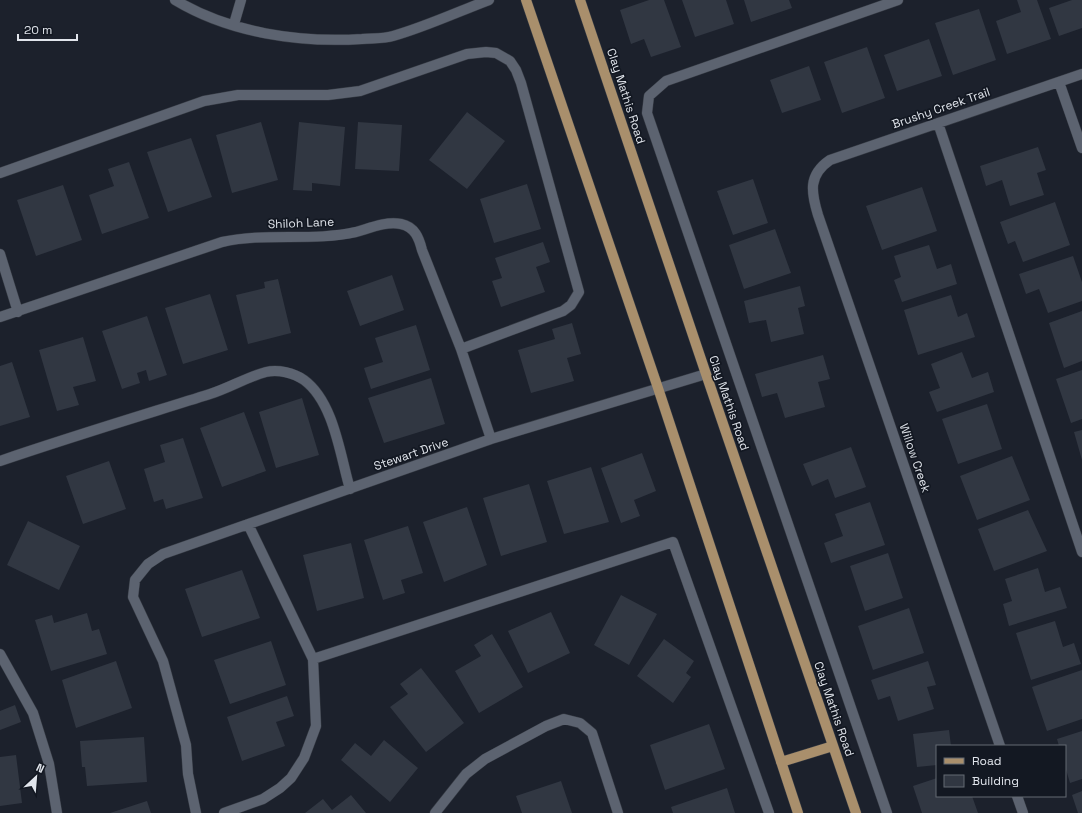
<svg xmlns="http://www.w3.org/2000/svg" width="1082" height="813" viewBox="0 0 1082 813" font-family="'Space Grotesk',sans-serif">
<rect width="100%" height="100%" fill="#1c212c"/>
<path fill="#313742" d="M649 0H664L681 47 651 57 644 39 631 44 620 10Z
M682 0H726L734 24 695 37Z
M744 0H789L792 8 751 22Z
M1017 0H1037L1051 39 1007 54 996 21 1021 12Z
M1072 0H1082V28L1059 36 1049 8Z
M979 9 996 60 953 75 935 23Z
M929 39 942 76 897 91 884 55Z
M867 47 885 98 842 113 824 62Z
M809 66 821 100 782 113 770 80Z
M467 112 505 141 467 189 429 160Z
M261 122 278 180 232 193 216 135Z
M299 122 345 127 340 186 312 183V191L293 190Z
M358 122 402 125 399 171 355 169Z
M191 138 212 197 168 212 147 152Z
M1038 147 1046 170 1037 173 1044 195 1010 206 1002 180 986 186 980 166Z
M129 162 149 218 102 234 89 195 114 186 108 169Z
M753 179 768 223 733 235 717 191Z
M527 184 541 229 494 243 480 199Z
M63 185 82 240 36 256 17 200Z
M922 187 937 231 882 250 866 206Z
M1055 202 1070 245 1023 262 1015 241 1008 244 1000 222Z
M775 229 791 273 744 289 729 245Z
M543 242 550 262 536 267 545 292 501 307 492 281 502 278 495 258Z
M929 245 937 269 951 264 957 284 902 302 894 280 901 277 894 256Z
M1073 256 1082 282V301L1048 313 1039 289 1026 294 1019 274Z
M392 275 404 310 360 326 347 291Z
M278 279 291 333 248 344 236 295 265 288 264 282Z
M800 286 805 306 798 308 804 334 771 342 766 320 749 323 744 301Z
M210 294 228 350 183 364 165 308Z
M951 295 958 317 967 313 975 337 918 355 904 310Z
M1082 311V361L1064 368 1049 323Z
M147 316 167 375 149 381 146 370 137 373 140 383 122 389 102 331Z
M572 323 581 354 567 358 574 381 531 393 518 350 555 339 552 329Z
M416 325 430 370 371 389 364 368 383 362 375 338Z
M83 337 96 381 73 387 79 405 57 411 39 350Z
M962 352 972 378 988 372 994 392 937 412 929 392 940 388 931 364Z
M823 355 830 379 818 382 825 407 785 418 777 393 762 397 755 374Z
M12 362 30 417 0 426V366Z
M1082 370V419L1071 423 1056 379Z
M431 378 445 424 384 443 368 398Z
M302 398 319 455 276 468 259 412Z
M987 404 1002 449 958 464 942 419Z
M244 412 266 471 222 487 200 428Z
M1082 430V460L1074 432Z
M183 438 203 498 166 509 163 499 154 502 144 469 165 462 160 445Z
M851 447 866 487 835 498 828 479 812 486 803 464Z
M642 453 656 491 634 500 640 516 621 523 601 468Z
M1012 456 1030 500 977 520 960 476Z
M109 461 126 509 83 524 66 476Z
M591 467 609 522 564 534 547 481Z
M529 484 547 542 501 556 483 498Z
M870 502 885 545 831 563 824 543 843 536 835 514Z
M467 507 487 565 444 582 423 522Z
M1028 510 1047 551 994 571 978 529Z
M28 521 80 546 59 590 7 565Z
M408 526 423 573 401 580 405 593 383 600 364 540Z
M351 543 364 598 317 611 303 555Z
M888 553 903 598 865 611 850 566Z
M1038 568 1045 592 1060 587 1067 608 1009 626 1003 604 1012 601 1005 579Z
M242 570 260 618 202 637 185 589Z
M621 595 657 614 629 665 594 645Z
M909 608 924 653 873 670 858 626Z
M551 612 570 653 528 673 508 631Z
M87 613 92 631 99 629 107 654 51 671 35 620 52 615 54 623Z
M1055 621 1063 647 1074 643 1081 664 1031 680 1016 633Z
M492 634 523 687 479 713 455 671 481 656 474 645Z
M664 639 694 661 686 673 691 677 673 703 637 676Z
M271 641 286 685 230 704 214 660Z
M116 661 132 708 76 728 62 680Z
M928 661 936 685 927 687 934 709 898 721 890 696 878 700 871 680Z
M421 668 464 723 426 752 390 707 408 694 400 684Z
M1082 670V719L1047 731 1032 687Z
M287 696 294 716 276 722 285 746 242 761 227 717Z
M15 705 21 722 0 730V711Z
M709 724 725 769 665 790 650 745Z
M949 730 951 746H937V765L917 767 913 734Z
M1082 731V779L1070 783 1065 766V746H1059L1057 739Z
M144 737 147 782 87 786 85 767H82L80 741Z
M384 740 418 768 390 802 341 760 355 743 371 756Z
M16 755 22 803 0 806V757Z
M937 778V796H972L978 813H922L913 786Z
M561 781 572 813H522L516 796Z
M727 788 735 813H673L671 807Z
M1082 791V813H1078L1072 795Z
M351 795 366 813H305L323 799 332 810Z
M147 801 151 813H110Z"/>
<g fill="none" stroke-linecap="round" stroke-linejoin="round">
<defs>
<path id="minor" d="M175 0C230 33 299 43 362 39 372 38 383 39 393 36 425 27 457 12 489 0
M234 24 241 0
M1059 82 1082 148
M938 123 1082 552
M0 173 204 101 238 95H328L360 91 467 54 486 52 496 53 510 61 516 70 521 83 579 292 571 305 563 311 461 349
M0 254 18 312
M0 317 222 242C266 232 312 242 356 232 370 228 386 221 401 224 415 227 419 238 422 250L461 349 491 439
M0 461C70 437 140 416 210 394 229 388 247 377 266 372 278 369 294 373 304 380 334 402 340 455 350 489
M0 654 33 713 49 764 57 813
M313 659 673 542 769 813
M1000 746 818 215C811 192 808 175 830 160L1082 74
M1017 796 1023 813
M196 813 188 774 186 745 163 661 133 597 135 580 148 564 163 554 491 439 706 374
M224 813 263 799 280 788 291 778 304 758 316 726 313 659 248 524
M435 813 466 774 485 759 546 726 564 719 580 723 592 733 618 813
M887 813 647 113 649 96 666 81 898 0"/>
<path id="major" d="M526 0 658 388 798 813
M580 0 706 374 856 813
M781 762 833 746"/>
</defs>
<use href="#minor" stroke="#363b44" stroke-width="11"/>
<use href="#major" stroke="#363b44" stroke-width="11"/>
<use href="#minor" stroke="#5c6370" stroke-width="10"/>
<use href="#major" stroke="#a98f6c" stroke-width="10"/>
</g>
<g text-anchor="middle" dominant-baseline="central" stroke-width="3.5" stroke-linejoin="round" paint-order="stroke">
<g font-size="12" fill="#e1e5ec" stroke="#131822">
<text transform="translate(626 96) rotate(72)">Clay Mathis Road</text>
<text transform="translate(941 108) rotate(-19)">Brushy Creek Trail</text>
<text transform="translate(301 223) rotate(-2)">Shiloh Lane</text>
<text transform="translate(729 403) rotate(71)">Clay Mathis Road</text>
<text transform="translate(411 454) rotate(-19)">Stewart Drive</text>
<text transform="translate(915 458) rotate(71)">Willow Creek</text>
<text transform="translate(834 709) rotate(71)">Clay Mathis Road</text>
</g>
</g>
<rect x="936" y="745" width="130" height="52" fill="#131822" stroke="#656a73"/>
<rect x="944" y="758" width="20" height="6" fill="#a98f6c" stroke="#656a73"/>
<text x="972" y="765" font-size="12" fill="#e1e5ec">Road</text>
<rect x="944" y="775" width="20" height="12" fill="#313742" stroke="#656a73"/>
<text x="972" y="785" font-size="12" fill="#e1e5ec">Building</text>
<g transform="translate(36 777) rotate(26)" stroke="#131822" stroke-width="3" paint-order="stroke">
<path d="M0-3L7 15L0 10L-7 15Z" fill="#e1e5ec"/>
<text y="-6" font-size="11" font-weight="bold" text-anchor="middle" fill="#e1e5ec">N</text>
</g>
<path d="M18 34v6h59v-6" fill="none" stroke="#e1e5ec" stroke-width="2"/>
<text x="24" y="34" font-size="12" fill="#e1e5ec" stroke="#131822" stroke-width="3" paint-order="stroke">20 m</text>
</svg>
